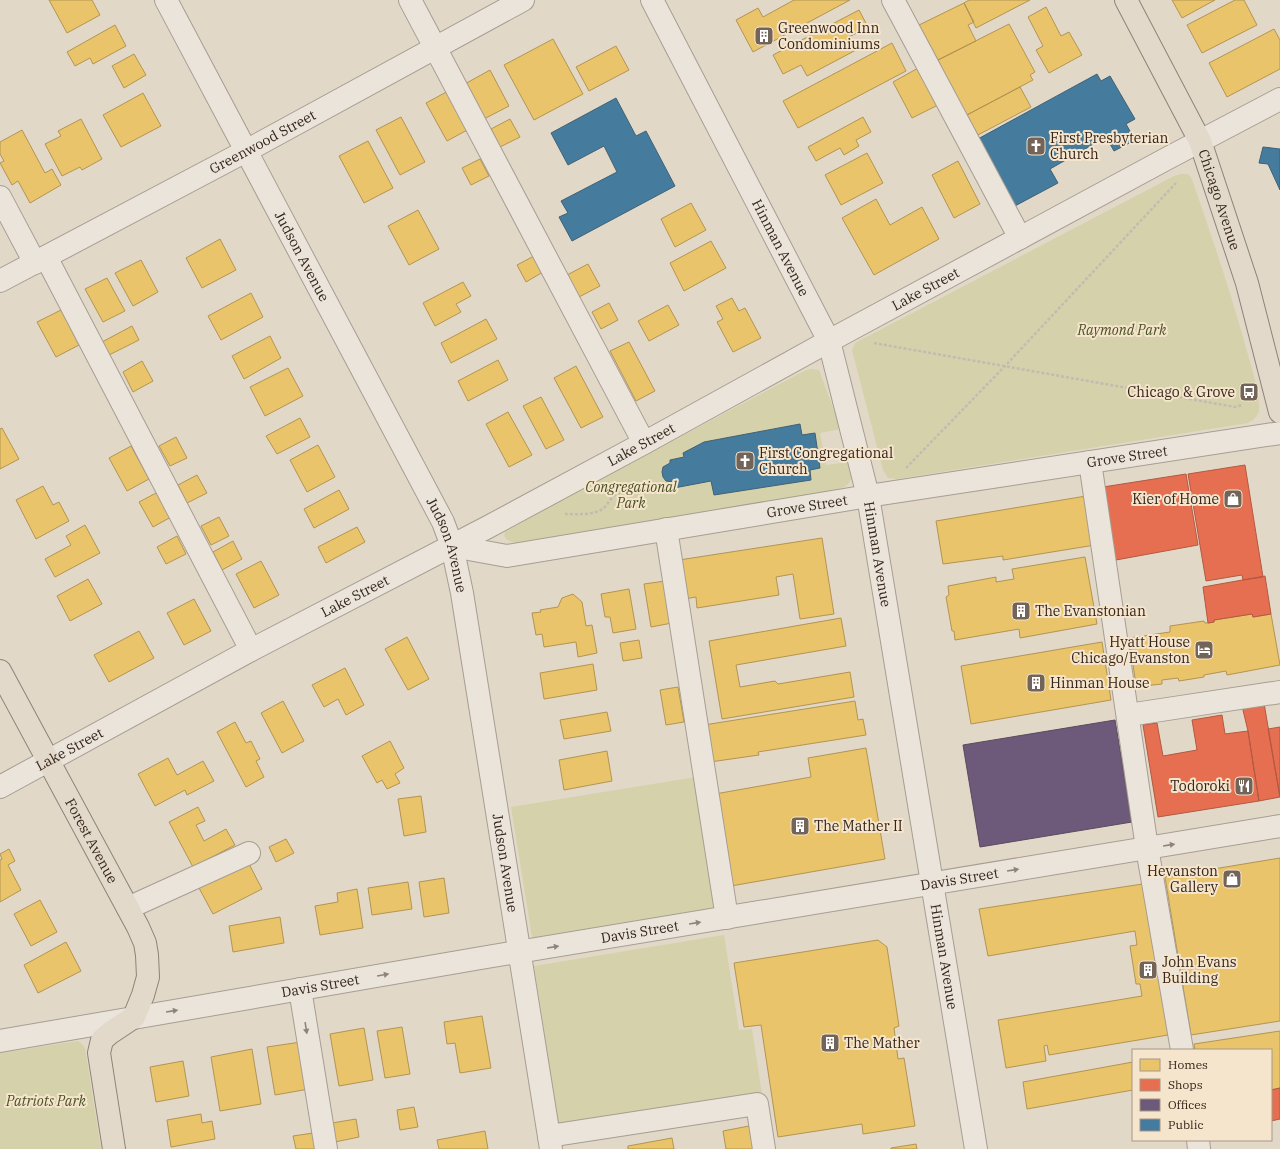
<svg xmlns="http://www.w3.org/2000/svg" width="1280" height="1149" viewBox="0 0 1280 1149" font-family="'IBM Plex Serif',serif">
<rect width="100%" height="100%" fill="#e2d8c8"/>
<path fill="#d5d1aa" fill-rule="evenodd" d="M1181 174H1188L1191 177C1211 234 1230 290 1246 348 1250 362 1261 396 1259 410 1258 417 1253 420 1248 423L897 479 888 478 883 470 852 350 855 343 1174 176Z
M813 369 819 370 841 429 820 433 826 465 849 462C852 479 854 484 836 490L516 543C508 541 501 538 506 529L806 370ZM800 424 802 435 815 434 820 468 810 470 811 480 714 495 711 481 675 487 674 482 666 481C662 476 661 473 663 467L670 463V460L684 457V453L704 442Z
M696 777 718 910 533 943 511 807Z
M724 935 739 1030 752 1029 762 1094 559 1127 534 966Z
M78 1041 82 1044 85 1048 101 1149H0V1053Z"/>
<path fill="#e9c46a" stroke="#b39452" d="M49 0H92L100 15 67 33Z
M794 0H850L753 52 736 20 758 8 763 17Z
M969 0H1030L976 28 964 3Z
M1172 0H1215L1182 18Z
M1235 0H1244L1257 25 1202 53 1187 25Z
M964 3 974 22 968 25 976 41 938 60 919 25Z
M1046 7 1061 36 1069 32 1082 55 1049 73 1036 50 1043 46 1028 17Z
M859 10 868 27 849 37 856 50 807 76 801 65 783 74 773 55Z
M1009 24 1035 72 1030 75 1033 80 965 116 938 60Z
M115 25 126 46 93 64 90 58 75 66 67 52Z
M1274 29 1280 40V69L1227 97 1209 63Z
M553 39 583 94 534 120 504 65Z
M892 43 906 71 798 128 783 101Z
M616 46 629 70 589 91 576 67Z
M134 54 146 75 124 88 112 66Z
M920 67 940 104 912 118 893 82Z
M490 70 509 106 482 120 463 85Z
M1020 87 1031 107 976 136 965 116Z
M450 90 471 128 447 141 426 103Z
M143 93 161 126 121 147 103 115Z
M401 117 425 162 400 175 376 130Z
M863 117 871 132 856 140 859 146 844 155 840 148 816 161 808 147Z
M81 119 102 159 82 170 80 167 62 176 45 144 61 136 58 131Z
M510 119 520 137 500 147 491 129Z
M22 130 45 173 52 169 61 185 30 203 18 181 12 185 0 163 4 161 0 154V142Z
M368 141 393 188 364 203 339 156Z
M867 153 883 183 841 205 825 175Z
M480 159 489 176 471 185 462 168Z
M958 161 980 204 954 218 932 175Z
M876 199 890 225 922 207 939 239 874 275 842 218Z
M691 203 706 230 675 247 661 219Z
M418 210 439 249 409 265 388 226Z
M220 239 236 270 202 288 186 258Z
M711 241 726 268 684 291 670 263Z
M534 256 543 272 526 282 517 265Z
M141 260 158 292 133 306 115 273Z
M588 264 600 286 579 297 567 275Z
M107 278 125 311 103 322 85 289Z
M463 282 471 296 456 304 461 312 435 326 423 303Z
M251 293 263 317 221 340 208 316Z
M732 298 739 311 745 308 761 338 733 352 717 322 723 319 716 306Z
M609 303 618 320 601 329 592 312Z
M668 305 679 325 649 341 638 321Z
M61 310 79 345 56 357 37 322Z
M486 319 497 339 451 363 441 343Z
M132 326 139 340 109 355 102 342Z
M270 336 281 358 244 379 232 356Z
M629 342 655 391 636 401 610 351Z
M498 360 508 380 468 401 458 381Z
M142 361 153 381 133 392 123 372Z
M576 366 603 417 581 428 554 378Z
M288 368 303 396 265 416 250 387Z
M541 397 564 440 546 449 523 406Z
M508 412 532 455 509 467 486 424Z
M300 418 310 437 277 454 266 436Z
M2 428 19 459 0 469V429Z
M176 437 187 458 170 466 159 446Z
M318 445 335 477 307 492 290 460Z
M131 446 149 479 127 491 109 458Z
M197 475 207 493 187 503 178 485Z
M43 486 53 505 59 502 69 521 36 539 16 500Z
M339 490 349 509 314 528 304 509Z
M158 492 171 517 153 527 139 502Z
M1086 496 1095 545 1003 560V556L943 564 936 521Z
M219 517 229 536 211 545 201 526Z
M85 525 100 553 55 577 45 559 71 545 66 536Z
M357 527 365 542 326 563 318 547Z
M177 536 186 554 166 564 157 547Z
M822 538 834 614 800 619 793 574 776 577 779 595 697 608 696 597 685 599 679 560Z
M233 541 242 559 222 570 213 552Z
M1085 557 1097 624 1020 638 1019 629 955 640 954 631H952L946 597 949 595 948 586 996 577V582L1014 579 1012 569Z
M261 561 279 595 254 608 236 574Z
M88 579 102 604 70 621 57 596Z
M665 581 672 623 651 627 644 584Z
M629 589 636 629 613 633 610 617H605L601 594Z
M573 594 582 602 586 626 592 625 597 653 578 657 576 642 544 647 542 634 536 635 532 613 541 612 540 610 558 607 562 598Z
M194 599 211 631 184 645 167 613Z
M1252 614 1253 617 1271 614 1280 665 1227 675 1226 671 1204 675V677L1179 681 1178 678 1162 680V684L1144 686V684L1136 685 1129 638 1170 632V626L1204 621 1205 623H1208L1214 622V620Z
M841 618 846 646 736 665 740 687 775 681 778 684 850 672 854 697 722 719 709 641Z
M139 631 154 658 109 682 94 655Z
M407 637 429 679 408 690 385 649Z
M639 640 642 658 623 661 620 643Z
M1102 642 1111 700 971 724 961 666Z
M593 664 597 690 544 699 540 673Z
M345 668 364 705 346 715 338 699 324 707 312 685Z
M678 687 684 722 666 725 660 690Z
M283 701 304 741 282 753 261 713Z
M855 701 858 720 863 719 866 735 758 752 759 755 710 762 704 725Z
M607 712 611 731 564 739 560 720Z
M235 722 246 743 251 741 260 759 256 761 264 777 246 787 217 732Z
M390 741 404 768 395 774 400 783 387 789 382 780 377 783 362 756Z
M866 748 885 859 731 886 715 794 811 777 808 758Z
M607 751 612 781 564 790 559 760Z
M168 758 177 775 203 761 214 781 187 795 185 790 155 806 138 774Z
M421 796 426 832 404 836 398 799Z
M198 807 205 821 196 825 204 841 226 829 235 845 193 867 169 822Z
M286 839 294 853 276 862 269 847Z
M9 849 15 861 8 865 21 890 0 902V860L2 859 0 854Z
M1280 858V1021L1191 1035 1165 877Z
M248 862 262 889 213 914 199 888Z
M444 878 449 913 424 917 419 882Z
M408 882 412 909 372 915 368 888Z
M1149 883 1174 1034 1049 1055 1047 1045 1044 1046 1046 1061 1006 1068 998 1020 1142 996 1140 984H1136L1130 946 1137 945 1135 931 988 956 979 909Z
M357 889 363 928 320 935 315 906 338 902 337 893Z
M40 900 57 932 31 946 14 914Z
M280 917 284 943 233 952 229 926Z
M878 940 887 947 899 1026 894 1028 898 1059 904 1058 915 1126 863 1134 862 1124 778 1137 761 1025 744 1027 734 963Z
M66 942 81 971 38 993 24 965Z
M482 1016 491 1068 460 1073 455 1043 447 1044 444 1022Z
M402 1027 410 1074 385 1078 377 1031Z
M364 1028 373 1080 339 1086 330 1034Z
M1280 1031V1088L1271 1090V1050H1195L1194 1044Z
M301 1042 309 1089 275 1095 267 1047Z
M252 1049 261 1104 220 1111 211 1057Z
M183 1061 189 1096 156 1102 150 1067Z
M1133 1062V1090L1027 1109 1023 1082Z
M414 1107 418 1127 400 1130 397 1110Z
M201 1114 202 1123 212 1121 215 1139 171 1147 167 1120Z
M356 1119 359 1137 335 1142 332 1123Z
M749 1126 753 1149H726L723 1131Z
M485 1131 488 1149H439L437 1140Z
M313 1133 316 1149H296L293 1136Z
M672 1138 674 1149H628V1146Z
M916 1144 917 1149H891V1148Z"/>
<path fill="#e76f51" stroke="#b25941" d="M1245 465 1263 577 1243 580 1242 575 1206 581 1188 474Z
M1186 474 1198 545 1116 560 1103 487Z
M1265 576 1271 614 1253 617 1252 614 1214 620V622L1208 623 1203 587Z
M1264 703 1280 797 1259 801 1248 731 1242 706Z
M1222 715 1225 734 1248 731 1259 801 1158 817 1143 725 1157 723 1163 756 1197 750 1192 720Z
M1280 727V797L1268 729Z
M1280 1088V1119L1271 1121V1090Z"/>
<path fill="#6d597a" stroke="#5c495e" d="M1115 720 1132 822 980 847 963 745Z"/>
<path fill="#457b9d" stroke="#406176" d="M1097 74 1101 81 1110 76 1135 119 1126 124 1135 140 1114 151 1106 137 1050 169 1058 183 1013 207 976 140Z
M616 98 636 136 646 131 675 186 572 241 559 217 568 213 561 201 617 172 604 146 568 165 551 133Z
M1263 147 1280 149V190L1268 164 1259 163Z
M800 424 802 435 815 433 820 468 810 470 811 480 714 495 711 481 674 488V482L666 481 663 477 662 472 663 467 670 463V460L684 457 683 453 704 442Z"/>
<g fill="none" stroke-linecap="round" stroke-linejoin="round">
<defs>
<g id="minor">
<path id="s1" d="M166 0 443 522 452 546 462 593 551 1149"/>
<path d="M410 0 644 443"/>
<path id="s2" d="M652 0 829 341 868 496 976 1149"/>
<path d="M893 0 1020 238"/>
<path d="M0 197 35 263"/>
<path d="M46 257 251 650"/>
<path id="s3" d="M0 281 246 151 523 0"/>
<path d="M1090 462 1147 848 1182 1050"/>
<path d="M666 529 727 918"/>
<path id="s4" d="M452 546 507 556 868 496 1280 433"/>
<path d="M1128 715 1280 692"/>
<path id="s5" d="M0 787 251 650 488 527 644 443 829 341 1168 158 1280 99"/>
<path d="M128 908 249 853"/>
<path d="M300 989 326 1149"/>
<path id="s6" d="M0 1041 481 958 1280 826"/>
<path d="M549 1136 757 1104 764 1149"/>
<path d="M1198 1140 1199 1149"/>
</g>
<g id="major">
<path id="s7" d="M1126 0 1200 141 1247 283 1280 412"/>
<path id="s8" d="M0 671 138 927 145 943 147 955 148 977 143 995 134 1017 110 1033 102 1040 99 1053 114 1149"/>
</g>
</defs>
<use href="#minor" stroke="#a79d92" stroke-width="24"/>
<use href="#major" stroke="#8c8379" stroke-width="24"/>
<path stroke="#c3bbb2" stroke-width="2.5" stroke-dasharray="3 2" stroke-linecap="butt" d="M874 343 1235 407 1242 405
M818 452 823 451
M906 468 1006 365 1176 183
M565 514C577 514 595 516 605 507 609 502 612 496 618 493 628 487 630 500 644 488"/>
<use href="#minor" stroke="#eae4da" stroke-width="22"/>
<use href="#major" stroke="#e2d9cb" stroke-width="22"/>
</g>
<defs><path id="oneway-solid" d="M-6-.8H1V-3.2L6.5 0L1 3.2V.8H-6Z"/></defs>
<g fill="#90847a">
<use href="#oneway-solid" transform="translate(1169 845) rotate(-9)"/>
<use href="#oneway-solid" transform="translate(1013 870) rotate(-9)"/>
<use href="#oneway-solid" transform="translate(695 923) rotate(-9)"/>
<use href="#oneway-solid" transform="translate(553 947) rotate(-9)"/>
<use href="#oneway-solid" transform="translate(383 975) rotate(-10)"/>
<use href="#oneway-solid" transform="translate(172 1011) rotate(-9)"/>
<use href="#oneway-solid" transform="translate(306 1028) rotate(81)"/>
</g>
<defs>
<symbol id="building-square" viewBox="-11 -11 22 22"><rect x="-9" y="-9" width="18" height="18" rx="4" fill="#726458" stroke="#f5e5cd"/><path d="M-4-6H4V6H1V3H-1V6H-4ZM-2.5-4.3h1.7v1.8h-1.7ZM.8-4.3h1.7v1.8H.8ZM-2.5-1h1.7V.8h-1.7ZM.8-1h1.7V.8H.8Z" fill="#fff"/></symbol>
<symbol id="church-square" viewBox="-11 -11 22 22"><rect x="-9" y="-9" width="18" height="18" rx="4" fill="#726458" stroke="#f5e5cd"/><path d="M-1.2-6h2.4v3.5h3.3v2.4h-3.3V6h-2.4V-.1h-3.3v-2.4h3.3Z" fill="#fff"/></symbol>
<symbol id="bus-square" viewBox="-11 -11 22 22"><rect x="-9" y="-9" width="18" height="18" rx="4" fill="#726458" stroke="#f5e5cd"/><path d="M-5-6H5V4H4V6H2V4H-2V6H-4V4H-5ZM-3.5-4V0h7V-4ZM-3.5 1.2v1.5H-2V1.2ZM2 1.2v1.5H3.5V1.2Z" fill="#fff"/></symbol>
<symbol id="shop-square" viewBox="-11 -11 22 22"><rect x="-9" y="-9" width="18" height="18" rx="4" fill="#726458" stroke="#f5e5cd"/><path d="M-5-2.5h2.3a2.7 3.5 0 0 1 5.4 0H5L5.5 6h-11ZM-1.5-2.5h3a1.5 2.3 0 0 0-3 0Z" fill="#fff"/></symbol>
<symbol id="hotel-square" viewBox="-11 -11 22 22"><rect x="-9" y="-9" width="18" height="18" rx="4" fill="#726458" stroke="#f5e5cd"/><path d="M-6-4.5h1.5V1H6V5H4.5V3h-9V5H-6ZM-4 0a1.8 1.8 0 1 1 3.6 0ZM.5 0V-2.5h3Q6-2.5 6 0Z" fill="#fff"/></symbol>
<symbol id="restaurant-square" viewBox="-11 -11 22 22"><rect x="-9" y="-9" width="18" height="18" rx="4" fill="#726458" stroke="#f5e5cd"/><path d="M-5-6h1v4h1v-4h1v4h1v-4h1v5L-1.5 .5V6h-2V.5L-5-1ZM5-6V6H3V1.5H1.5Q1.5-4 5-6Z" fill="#fff"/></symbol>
</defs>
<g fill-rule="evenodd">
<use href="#building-square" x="753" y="25" width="22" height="22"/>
<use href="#church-square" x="1025" y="135" width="22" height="22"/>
<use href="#bus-square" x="1238" y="381" width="22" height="22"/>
<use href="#church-square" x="734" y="450" width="22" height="22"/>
<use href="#shop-square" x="1222" y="488" width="22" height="22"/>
<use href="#building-square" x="1010" y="600" width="22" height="22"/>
<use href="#hotel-square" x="1193" y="639" width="22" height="22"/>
<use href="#building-square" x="1025" y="672" width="22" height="22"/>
<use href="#restaurant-square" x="1233" y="775" width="22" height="22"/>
<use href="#building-square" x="789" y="815" width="22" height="22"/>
<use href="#shop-square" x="1221" y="868" width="22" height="22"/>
<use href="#building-square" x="1137" y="959" width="22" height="22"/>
<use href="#building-square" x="819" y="1032" width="22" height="22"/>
</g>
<g text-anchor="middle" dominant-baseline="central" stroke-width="4" stroke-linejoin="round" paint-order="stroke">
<g font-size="14" fill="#35251b" stroke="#f5e5cd" text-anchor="start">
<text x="778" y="28">Greenwood Inn<tspan x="778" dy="16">Condominiums</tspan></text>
<text x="1050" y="138">First Presbyterian<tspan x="1050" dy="16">Church</tspan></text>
<text x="1235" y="392" text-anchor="end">Chicago &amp; Grove</text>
<text x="759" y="453">First Congregational<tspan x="759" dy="16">Church</tspan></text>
<text x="1219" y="499" text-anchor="end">Kier of Home</text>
<text x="1035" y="611">The Evanstonian</text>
<text x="1190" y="642" text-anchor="end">Hyatt House<tspan x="1190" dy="16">Chicago/Evanston</tspan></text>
<text x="1050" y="683">Hinman House</text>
<text x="1230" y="786" text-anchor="end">Todoroki</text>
<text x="814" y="826">The Mather II</text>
<text x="1218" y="871" text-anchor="end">Hevanston<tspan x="1218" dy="16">Gallery</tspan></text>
<text x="1162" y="962">John Evans<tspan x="1162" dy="16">Building</tspan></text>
<text x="844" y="1043">The Mather</text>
</g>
<g font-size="14" fill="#35251b" stroke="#f5e5cd">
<text stroke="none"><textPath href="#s3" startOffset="297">Greenwood Street</textPath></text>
<text stroke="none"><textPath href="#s7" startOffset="221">Chicago Avenue</textPath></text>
<text stroke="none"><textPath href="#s2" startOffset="279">Hinman Avenue</textPath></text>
<text stroke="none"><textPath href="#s1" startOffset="290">Judson Avenue</textPath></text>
<text stroke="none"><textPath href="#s5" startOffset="1051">Lake Street</textPath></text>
<text stroke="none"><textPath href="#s5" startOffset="727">Lake Street</textPath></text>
<text stroke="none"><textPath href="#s4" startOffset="684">Grove Street</textPath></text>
<text stroke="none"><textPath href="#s4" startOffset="360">Grove Street</textPath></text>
<text stroke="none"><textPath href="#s1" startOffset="614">Judson Avenue</textPath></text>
<text stroke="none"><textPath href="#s2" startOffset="603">Hinman Avenue</textPath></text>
<text stroke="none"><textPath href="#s5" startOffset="403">Lake Street</textPath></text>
<text stroke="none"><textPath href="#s5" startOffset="79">Lake Street</textPath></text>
<text stroke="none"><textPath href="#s8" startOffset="193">Forest Avenue</textPath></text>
<text stroke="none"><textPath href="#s1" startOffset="938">Judson Avenue</textPath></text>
<text stroke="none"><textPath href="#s6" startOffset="973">Davis Street</textPath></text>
<text stroke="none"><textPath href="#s6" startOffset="649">Davis Street</textPath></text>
<text stroke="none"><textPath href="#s2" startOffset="1011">Hinman Avenue</textPath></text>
<text stroke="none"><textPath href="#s6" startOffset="325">Davis Street</textPath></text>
</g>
<g font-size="14" font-style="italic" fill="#4a5122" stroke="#f5e5cd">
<text x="1122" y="330">Raymond Park</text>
<text x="631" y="487">Congregational<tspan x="631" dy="16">Park</tspan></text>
<text x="46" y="1101">Patriots Park</text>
</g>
</g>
<rect x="1132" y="1049" width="140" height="92" fill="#f5e5cd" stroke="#a89886"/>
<rect x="1140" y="1059" width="20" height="12" fill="#e9c46a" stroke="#a89886"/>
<text x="1168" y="1069" font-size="12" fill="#35251b">Homes</text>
<rect x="1140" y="1079" width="20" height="12" fill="#e76f51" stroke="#a89886"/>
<text x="1168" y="1089" font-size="12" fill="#35251b">Shops</text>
<rect x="1140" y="1099" width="20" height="12" fill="#6d597a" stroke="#a89886"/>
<text x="1168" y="1109" font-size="12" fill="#35251b">Offices</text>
<rect x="1140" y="1119" width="20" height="12" fill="#457b9d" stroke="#a89886"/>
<text x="1168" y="1129" font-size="12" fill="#35251b">Public</text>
</svg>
